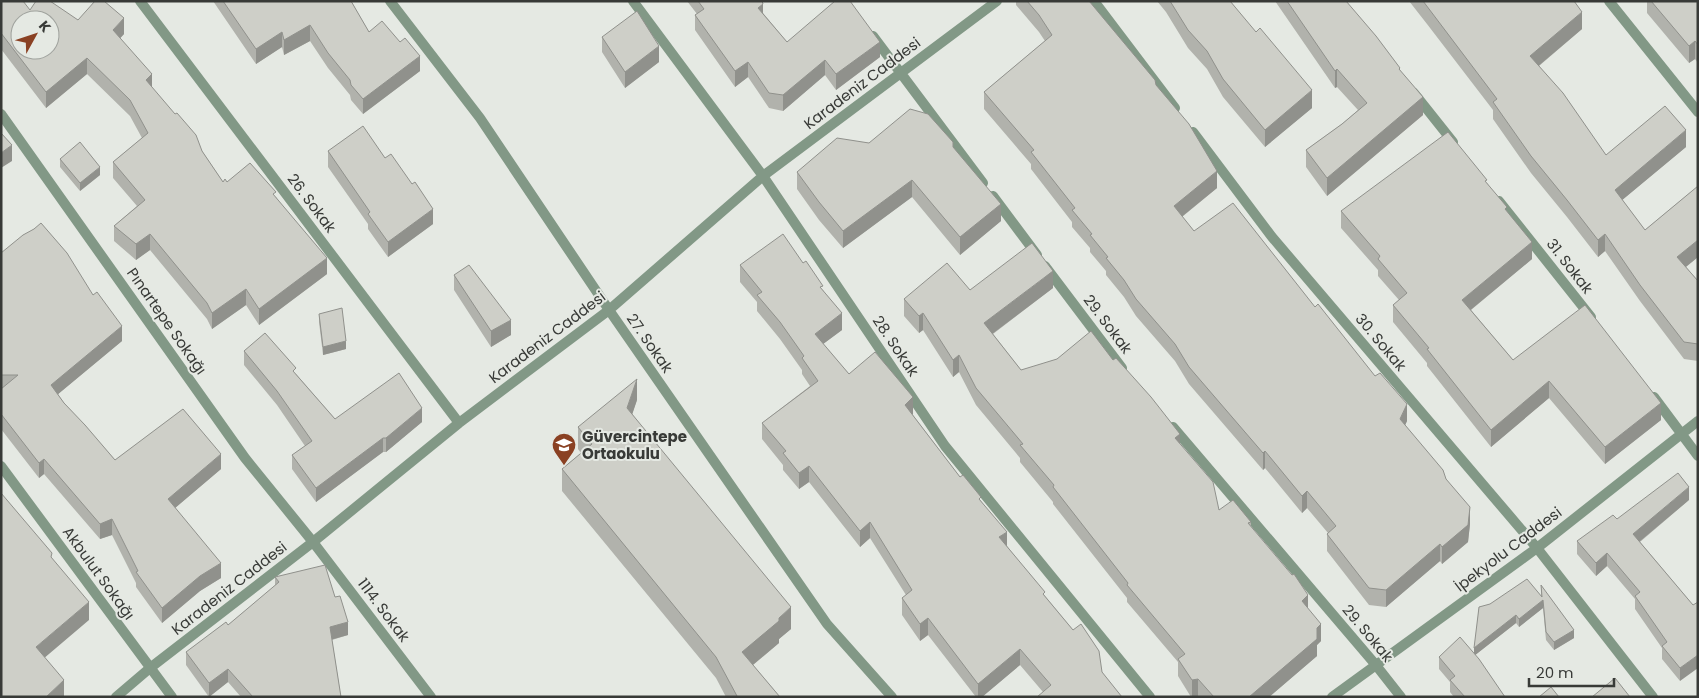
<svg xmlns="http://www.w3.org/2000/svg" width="1699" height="698" viewBox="0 0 1699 698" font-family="Poppins,sans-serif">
<rect width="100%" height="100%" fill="#e5e9e3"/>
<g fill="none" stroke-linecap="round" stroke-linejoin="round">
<path stroke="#829886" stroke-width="10" d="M140 1 459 423
M390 1 480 118 609 310 827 624 892 697
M633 1 763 176 945 446 1150 697
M1094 1 1175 108
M1609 1 1698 112
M873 36 983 183
M1414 93 1453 142
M1 114 245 458 313 542 431 697
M1193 132 1272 237 1537 548 1653 697
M993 196 1037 255
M1499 201 1591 317
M1045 266 1122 368
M1654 397 1698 456
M1173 427 1375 664 1401 697
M1 466 172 697
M116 697 150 668 313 542 459 423 609 310 763 176 997 1
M1332 697 1537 548 1698 421"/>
</g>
<path fill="#b1b2ac" d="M1 1 30 10 78 20 124 34 120 38 152 88 202 151 223 182H227L276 197 327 274 259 325 246 305 212 329 207 319 150 250 136 260 114 241V226L137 206 113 178V162L142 138 130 116 87 74 46 108 1 49Z
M213 1H351L369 32 420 71 363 114 351 100 350 95 328 68 310 41 284 55 282 47 256 64Z
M687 1H762L763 13 787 42 880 57 836 90 825 75 783 111 769 108 748 77 735 87 695 30V15L697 14Z
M1016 1H1089L1156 85 1217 188 1182 217 1194 231 1315 307 1407 421 1405 425 1446 479 1470 524 1468 542 1442 564 1440 561 1386 607 1369 605 1327 551V534L1328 533 1307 508 1302 513 1265 468 1263 470 1189 384 1175 361 1136 316 1124 297 1106 275V271L1090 252V248L1072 227V222L1031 169V164L984 109V92L1045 41 1039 32 1016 5Z
M1157 1H1230L1312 108 1265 147 1223 97 1207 69 1188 48 1166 12Z
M1275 1H1346L1400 70 1423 115 1327 196 1306 167V150L1342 124 1358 110 1337 87 1335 88Z
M1409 1H1574L1582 29 1539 66 1606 155 1686 147 1622 200 1645 230 1698 186V257L1686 267 1698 281V361L1684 359 1640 301 1605 251 1598 257 1567 217 1531 173 1493 119V110L1427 24Z
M1647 1H1698V63L1695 59 1689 63 1647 13Z
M602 37 659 62 625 88 602 52Z
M869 143 953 147 1001 221 960 255 912 197 843 248 819 220 797 189V172Z
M328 151 385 158 433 224 388 257 368 229V224L328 167Z
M60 159 100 175 80 191 60 167Z
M1487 183 1507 212 1532 259 1471 310 1513 360 1661 420 1605 464 1549 398 1491 447 1427 366V363L1393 322V305L1399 300 1378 276V270L1341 228V211Z
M1 253 122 341 58 394 64 403 115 460 221 469 175 508 221 578 200 591 162 623 136 587V583L112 535 100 539 44 474 39 478 1 429Z
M740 265 823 290 842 330 823 344 849 374 913 414H912L960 477 981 501 1007 546 1045 596 1073 630 1099 651 1043 692 1020 665 982 697H976L928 635 920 641 902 615V598L906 595 870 538 860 547 809 482 799 489 783 470V465L762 439V423L810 386 802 374V370L780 339 757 311V302L740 282Z
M454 275 511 335 491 347 454 290Z
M1053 288 993 334 1021 370 1113 360 1180 444 1219 510 1251 522V527L1308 609 1321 641 1317 645V656L1269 697H1199L1198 696 1191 697 1178 676V662L1127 602V598L1053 504V502L1020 462V458L976 405 959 372 953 377 923 330 919 333 904 316V299L970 290Z
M319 314 346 349 323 355 319 322Z
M244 351 296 374 335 419 422 422 386 452H383L316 502 292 469V455L305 446 277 405 244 365Z
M637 400 632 414 791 629 779 639V643L753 665 780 697H726L716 678 562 491V469L581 453 578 449V427Z
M1689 500 1640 542 1693 605 1680 681 1662 659V648L1635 609V599L1607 566 1596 576 1577 554V541Z
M275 577 335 597 348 635 332 640 341 697H241L228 682 209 697 186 665V652L228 625 275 586Z
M1541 585 1574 638 1554 650 1546 640 1543 608 1519 627 1516 623 1475 655 1505 697H1454L1450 692V682L1439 669V657L1474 653 1479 607 1541 596Z"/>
<path fill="#90918c" d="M763 4V19L758 8Z
M1582 12V29L1530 73V56Z
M124 18V34L113 46V30Z
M310 25V41L284 55V40Z
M282 32V47L256 64V49Z
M1695 41V59L1689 63V46Z
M880 42V57L836 90V74Z
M659 46V62L625 88V72Z
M420 56V71L363 114V99Z
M87 58V74L46 108V92Z
M825 60V75L783 111V95Z
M748 62V77L735 87V71Z
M1337 69V87L1335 88V71Z
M152 74V90L146 80Z
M1312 90V108L1265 147V130Z
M1423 97V115L1327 196V178Z
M1686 130V147L1615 206V190Z
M12 145V161L1 168V153Z
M100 167V175L80 191V183Z
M1217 171V188L1174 223V206Z
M912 180V197L843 248V231Z
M1001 204V221L960 255V237Z
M433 209V224L388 257V242Z
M150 234V250L136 260V244Z
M1605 234V251L1598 257V240Z
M1698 240V257L1677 274V257Z
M1532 242V259L1462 317V300Z
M327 258V274L259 325V309Z
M1053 271V288L984 340V323Z
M246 289V305L212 329V313Z
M842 313V330L815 350V334Z
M923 313V330L919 333V316Z
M511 320V335L491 347V331Z
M122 326V341L51 400V385Z
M346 341V349L323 355V347Z
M959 355V372L953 377V360Z
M637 379V400L627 430V408Z
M1549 381V398L1491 447V430Z
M913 397V414L905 421V405Z
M1661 403V420L1605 464V447Z
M1407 404V421L1400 436V419Z
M422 408V422L386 452V438Z
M1180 434V451L1175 438Z
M383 438V452L316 502V488Z
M1265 451V468L1263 470V453Z
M221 454V469L168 514V499Z
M44 459V474L39 478V463Z
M809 466V482L799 489V473Z
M1689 487V500L1633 547V534Z
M1307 491V508L1302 513V496Z
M1470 507V524L1468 542 1442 564V547Z
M112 519V535L100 539V524Z
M870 522V538L860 547V531Z
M1007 532V548L999 537Z
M1440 544V561L1386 607V590Z
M1607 553V566L1596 576V563Z
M221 563V578L200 591 162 623V608L200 576Z
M1308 595V612L1302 601Z
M1543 600V608L1519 627V619Z
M89 602V620L36 665V647Z
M791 607V629L779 639V643L742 674V652Z
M1516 615V623L1474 656V648Z
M928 618V635L920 641V624Z
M348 622V635L330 640V627Z
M1321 624V641L1317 645V656L1269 697H1249Z
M1574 630V638L1554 650V642Z
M1020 649V665L982 697H978V684Z
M1698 655V668L1680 681V668Z
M228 669V682L209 697V683Z
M1198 679V696L1192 697V680Z
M64 680V697H46Z"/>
<path fill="#cecfc8" stroke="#90918c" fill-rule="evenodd" d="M1 1H23L30 10 36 1H50L78 20 95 1H104L124 18 113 30 152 74 146 80 175 114 177 113 196 135 202 151 223 182 225 179 227 182 250 163 276 192 273 194 327 258 259 309 246 289 212 313 207 303 150 234 136 244 114 226 145 200 113 162 148 133 130 100 87 58 46 92 1 33ZM20 20H50V50H20Z
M223 1H351L369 32 382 21 400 42 405 38 420 56 363 99 351 85 350 80 328 53 310 25 284 40 282 32 256 49Z
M698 1H762L763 4 758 8 787 42 835 1H850L880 42 836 74 825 60 783 95 769 93 748 62 735 71 695 15 704 9Z
M1027 1H1089L1155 80 1156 85 1189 124 1217 171 1174 206 1194 231 1233 203 1315 307 1318 304 1375 376 1380 373 1407 404 1400 419 1443 470 1446 479 1470 507 1468 525 1442 547 1440 544 1386 590 1369 588 1327 534 1336 526 1307 491 1302 496 1265 451 1263 453 1189 367 1175 344 1136 299 1124 280 1106 258 1108 257 1090 235 1092 234 1072 210 1075 208 1031 152 1034 150 984 92 1052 35 1039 15Z
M1170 1H1230L1256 32 1260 28 1312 90 1265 130 1223 79 1207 51 1188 30Z
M1287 1H1346L1376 36 1400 68 1399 69 1423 97 1327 178 1306 150 1342 124 1367 103 1337 69 1335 71Z
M1423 1H1574L1582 12 1530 56 1563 93 1606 155 1665 106 1686 130 1615 190 1645 230 1698 186V240L1677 257 1698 281V344L1684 342 1640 285 1605 234 1598 240 1567 200 1531 156 1493 102 1497 99Z
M1651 1H1698V45L1695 41 1689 46Z
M637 11 659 46 625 72 602 37Z
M910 109 928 114 953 142V147L1001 204 960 237 912 180 843 231 819 202 797 172 837 138 869 143Z
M363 126 385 158 391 154 412 184 415 182 433 209 388 242 368 214 370 212 328 151Z
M1448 132 1487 180 1485 181 1507 207 1505 209 1532 242 1462 300 1513 360 1585 305 1661 403 1605 447 1549 381 1491 430 1427 349 1429 348 1393 305 1407 293 1378 259 1380 256 1341 211Z
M1 133 12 145 1 153Z
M80 142 100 167 80 183 60 159Z
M41 223 67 253 93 295 97 292 122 326 51 385 64 403 85 425 115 460 183 409 221 454 168 499 221 563 200 576 162 608 136 572 138 571 112 519 100 524 44 459 39 463 1 414V389L18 375H1V253L23 235 34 229Z
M783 234 803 263 806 261 823 286 820 287 842 313 815 334 849 374 875 352 913 397 905 405 960 477 963 475 981 497 979 499 1007 532 999 537 1045 592 1043 594 1073 630 1081 624 1099 651 1102 672 1122 697H1037L1051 685 1020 649 978 684 928 618 920 624 902 598 912 590 870 522 860 531 809 466 799 473 783 453 786 451 762 423 818 381 802 358 804 356 780 322 757 295 762 292 740 265Z
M1032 243 1053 271 984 323 1021 370 1057 359 1091 331 1113 360 1116 358 1151 397 1180 434 1175 438 1213 482 1219 510 1233 500 1251 522 1248 523 1292 575 1294 574 1308 595 1302 601 1321 624 1317 628V639L1249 697H1214L1198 679 1192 680 1178 659 1185 654 1127 585 1128 583 1053 487 1054 485 1020 445 1023 444 976 388 959 355 953 360 923 313 919 316 904 299 947 263 970 290Z
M469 265 511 320 491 331 454 275Z
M342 308 346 341 323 347 319 314Z
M265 333 296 368 293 371 335 419 399 373 422 408 386 438H383L316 488 292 455 312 441 277 391 244 351Z
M637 379 627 408 791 607 779 618V621L742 652 780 697H735L737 696 716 657 562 469 592 444 578 427Z
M1678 473 1689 487 1633 534 1693 605 1698 602V655L1680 668 1662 646 1667 642 1635 596 1640 592 1607 553 1596 563 1577 541 1613 515 1617 519Z
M1 493 52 553 51 557 89 602 36 647 64 680 46 697H1Z
M325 565 335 597 340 596 348 622 330 627 341 697H253L228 669 209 683 186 652 226 622 228 625 279 582 275 577Z
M1527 579 1542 597 1541 585 1574 630 1554 642 1546 632 1543 600 1519 619 1516 615 1474 648 1479 607 1490 604Z
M1460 637 1479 659 1505 697H1465L1450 680 1455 676 1439 657Z
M1615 678 1630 697H1592Z
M1551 687 1559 697H1539Z"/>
<defs>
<symbol id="school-pin" viewBox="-11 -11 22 30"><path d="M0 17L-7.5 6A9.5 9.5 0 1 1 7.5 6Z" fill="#8a4123" stroke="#e5e9e3"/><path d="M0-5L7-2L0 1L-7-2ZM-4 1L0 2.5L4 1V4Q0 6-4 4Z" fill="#fff"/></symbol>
</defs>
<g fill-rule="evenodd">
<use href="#school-pin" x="550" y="431" width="28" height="38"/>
</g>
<g text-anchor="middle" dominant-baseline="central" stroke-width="4" stroke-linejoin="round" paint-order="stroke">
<g font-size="15" fill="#383a37" stroke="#e5e9e3">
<text transform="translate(862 83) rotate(-37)">Karadeniz Caddesi</text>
<text transform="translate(312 203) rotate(53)">26. Sokak</text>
<text transform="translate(1570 266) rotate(52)">31. Sokak</text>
<text transform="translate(167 321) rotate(55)">Pınartepe Sokağı</text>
<text transform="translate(1108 324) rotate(53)">29. Sokak</text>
<text transform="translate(547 337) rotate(-37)">Karadeniz Caddesi</text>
<text transform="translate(1381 342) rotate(50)">30. Sokak</text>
<text transform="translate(650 343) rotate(55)">27. Sokak</text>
<text transform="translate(896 346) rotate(56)">28. Sokak</text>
<text transform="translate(1508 549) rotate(-37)">İpekyolu Caddesi</text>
<text transform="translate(99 573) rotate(54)">Akbulut Sokağı</text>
<text transform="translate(229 588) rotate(-38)">Karadeniz Caddesi</text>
<text transform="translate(384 610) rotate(53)">1114. Sokak</text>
<text transform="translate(1368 633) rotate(50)">29. Sokak</text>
</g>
<g font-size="15" font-weight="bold" fill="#383a37" stroke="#e5e9e3" text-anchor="start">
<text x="582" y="436">Güvercintepe<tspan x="582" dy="17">Ortaokulu</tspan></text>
</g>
</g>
<rect width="1699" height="698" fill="none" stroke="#383a37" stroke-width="5"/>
<g transform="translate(35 35) rotate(50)"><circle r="24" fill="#e5e9e3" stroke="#a0a39e"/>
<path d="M0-4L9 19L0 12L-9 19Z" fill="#8a4123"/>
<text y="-8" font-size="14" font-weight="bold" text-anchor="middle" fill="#383a37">K</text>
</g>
<path d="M1529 678v8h85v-8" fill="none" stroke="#383a37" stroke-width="2.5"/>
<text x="1536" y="678" font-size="15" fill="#383a37" stroke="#e5e9e3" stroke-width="4" paint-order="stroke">20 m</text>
</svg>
